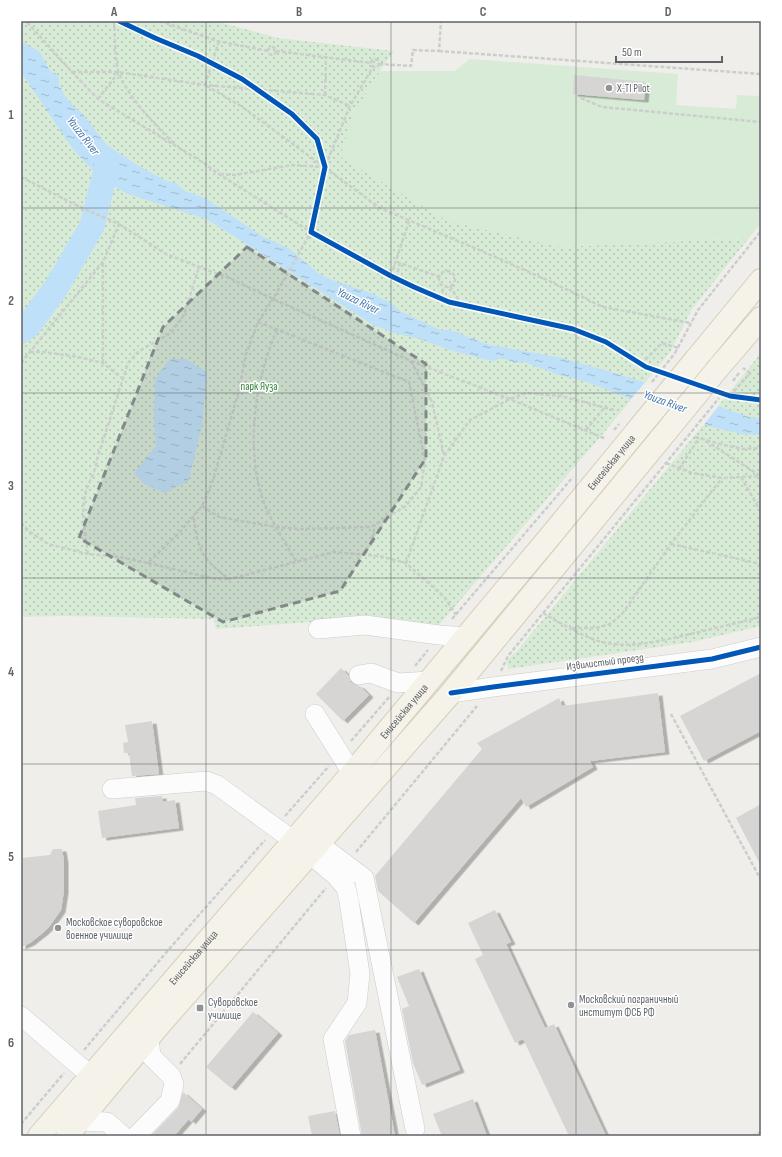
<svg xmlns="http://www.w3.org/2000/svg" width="782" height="1157" viewBox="0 0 782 1157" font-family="'Sofia Sans Condensed',sans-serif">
<defs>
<pattern id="park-dots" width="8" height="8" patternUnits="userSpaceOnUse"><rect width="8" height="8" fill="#d8ebd6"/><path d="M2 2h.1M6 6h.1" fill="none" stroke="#b2c2b1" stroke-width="1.8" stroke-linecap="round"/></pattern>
<pattern id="water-ripples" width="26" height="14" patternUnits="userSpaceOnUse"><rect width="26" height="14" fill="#bfe0f9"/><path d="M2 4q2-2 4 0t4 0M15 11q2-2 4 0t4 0" fill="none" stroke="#9eb9cd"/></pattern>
<filter id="shadow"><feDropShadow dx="4.5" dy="2.5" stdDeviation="0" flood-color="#0004"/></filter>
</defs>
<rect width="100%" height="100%" fill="#efeeea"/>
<path fill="url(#park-dots)" d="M21 21H216L278 38 394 51 380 71 560 247 749 238 692 309 671 351 607 429 438 626 392 618 323 621 216 629 214 619 64 616 21 617Z
M761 353V626L692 642 508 669 507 660 517 651 689 442Z"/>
<path fill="#d8ebd6" d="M470 59 678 74 676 105 736 109 737 95 761 96V223L749 238 560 247 447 221 340 157 353 114 380 71H455Z"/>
<path fill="url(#water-ripples)" d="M21 41 40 52 50 71 57 74 59 78V84L65 96 74 107 81 112 107 145 137 165 164 180 176 183 185 191 205 198 260 235 290 249 318 273 337 282 371 293 391 303 400 311 440 330H451L486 344 562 358 615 373 718 406 749 417 761 419V435L741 434 712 427 618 394 587 382 559 375 524 362 516 363 501 358 494 361 488 360 449 350 420 339 394 333 373 325 248 245 206 219 128 194 104 181 81 158 70 145 21 72Z
M170 359H186L207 372 202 425 189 480 165 493 144 484 134 473 156 446 154 422 155 379Z"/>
<path fill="#efeeea" d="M646 381 720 404 703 426 630 400Z"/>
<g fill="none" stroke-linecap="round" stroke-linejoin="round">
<path stroke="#bfe0f9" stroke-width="25" d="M21 331 28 326 56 288 92 226 107 166"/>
</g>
<path fill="#d6d5d3" filter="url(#shadow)" d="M574 75 646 82 644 100 573 94Z
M341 668 348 675 351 682 355 685 360 686 369 695 343 721 316 694Z
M761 673V731L704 761 680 716Z
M658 693 665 752 590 761 593 767 526 807 521 798 414 923 378 891 375 876 482 749 477 743 559 698 562 706Z
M152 721 159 774 132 776 129 753H124L123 743 128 742 125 725Z
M162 796 163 802 175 800 179 828 102 838 98 811 136 805 135 798Z
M761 804V866L736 818Z
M53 849H62L64 861V891L61 910 49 927 44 932 30 943 21 947V866L23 865 22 858 50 855Z
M495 910 511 942 506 944 545 1028 554 1024 606 1136H569L523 1039 515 1043 475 959 483 955 468 923Z
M419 969 460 1070 422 1085 413 1063 402 1009 409 1006 397 977Z
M253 1012 278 1033 231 1088 206 1067Z
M375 1030 395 1136H362L345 1041 349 1035Z
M183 1092 202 1109 191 1122 189 1119 174 1136H151L178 1108Z
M473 1099 487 1136H442L433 1114Z
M335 1111 340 1136H312L308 1116Z"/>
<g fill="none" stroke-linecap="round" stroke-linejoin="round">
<defs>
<path id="minor" d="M318 629 365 625 439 635 466 637
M359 675 371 673 398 683 429 681
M451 693 493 687 712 659 761 647
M315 714 352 773
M112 789 206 781 217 785 294 841
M319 844 364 878 415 1129
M310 854 336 876 346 888 349 901 360 974 357 1003 333 1039 351 1136
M21 1016 90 1075
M79 1121 107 1122 123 1136
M136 1136 170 1101 174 1084 171 1076 151 1056 149 1038"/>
<g id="major">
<path d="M696 359 761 280"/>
<path d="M719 367 761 318"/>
<path id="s1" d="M39 1136 352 773 552 534 635 433"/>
<path d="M67 1136 162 1022 451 693 661 438"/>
</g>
</defs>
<use href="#minor" stroke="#cbcccc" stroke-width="20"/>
<use href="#major" stroke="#d7ceb8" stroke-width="24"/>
<path stroke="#cacfcc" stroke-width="2.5" stroke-dasharray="4 2" stroke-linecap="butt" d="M114 21C115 33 115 64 119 73 129 99 155 124 174 144
M160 21 217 41 268 51
M219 41 205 85 241 106 380 208 477 249 547 280 603 307 691 323
M268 51a4 4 0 1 1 8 0a4 4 0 1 1-8 0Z
M276 51 372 63
M439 51 761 74
M371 63a4 4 0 1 1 8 0a4 4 0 1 1-8 0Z
M379 64 411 66 413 50 439 51 441 21
M72 72H118L205 85 325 95 350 106
M325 95 326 57
M581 98 602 107 761 122
M98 99 118 73
M220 174 235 175 292 165 325 167 350 106 373 67
M21 177 76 205 119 224 166 254 199 267 227 277 273 299 411 361 510 399 606 439
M439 279a8 8 0 1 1 16 0a8 8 0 1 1-16 0Z
M391 276 409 221
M396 278 400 263 440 277
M450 286 461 304
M440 298 444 287
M277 330C254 381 244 455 266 508 274 526 286 544 296 561
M30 352H44L78 357 103 363 123 379
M675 353 698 310 761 231
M411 361 432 402 444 455
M21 363 103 262 119 224
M103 363V263
M641 364 662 343 678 348
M730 396 750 373 743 368
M586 430 604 408
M695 437 724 445 743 449 761 448
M706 441 759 475
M666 463 692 473 722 478 761 476
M679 469 699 438
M741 477 761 512
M202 506 219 517 276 527 300 529 371 527 406 506 421 487 425 461 409 382 258 322
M194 518C197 549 203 561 230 579L334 552 379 556 406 563 445 598 456 615
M21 523 30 532 48 544 88 554 120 557 148 563 180 532 202 506 212 483 238 394 246 354 258 322 273 299 311 232 217 173 204 163 98 99 72 72 26 21
M671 544 761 564
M88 554C85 534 81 514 85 495 88 482 96 472 97 459L128 363 139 351 171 333 184 315 199 267
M365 555 372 539 375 525
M148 563 216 579H230
M406 563 444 456 470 420 510 399 526 393 561 396 614 410
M543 613C560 623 577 633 595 640 627 651 663 640 695 633 715 628 736 623 757 618L761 614
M452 619 573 477
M572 628H596L610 624 622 614 671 544 722 478
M415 666 428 650
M501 671 508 656 684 441
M671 714 761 880
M351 741 390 696
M285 816 329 766
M356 852 477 706
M84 1050 170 948 265 840
M180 1064 326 888
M21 1124 64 1073
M752 1136 761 1132"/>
<use href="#minor" stroke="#fdfcfc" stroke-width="19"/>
<use href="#major" stroke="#f4f2e9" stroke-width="22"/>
<defs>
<path id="major-bridge" d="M635 433 696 359
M661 438 719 367"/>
</defs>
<use href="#major-bridge" stroke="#d7ceb8" stroke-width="24" stroke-linecap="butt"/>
<path stroke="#cacfcc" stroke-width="2.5" stroke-dasharray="4 2" stroke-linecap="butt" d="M733 381 739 373
M652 382 675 353
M614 430 619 424
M684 441 719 398"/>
<use href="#major-bridge" stroke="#f4f2e9" stroke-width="22"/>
<defs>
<path id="cycleway" d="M119 21 155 38 198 56 242 79 292 114 317 139 325 167 311 232 391 276 414 287 449 302 573 329 606 342 646 367 730 396 761 400
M451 693 493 687 712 659 761 647"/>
</defs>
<use href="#cycleway" stroke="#fff" stroke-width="8"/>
<use href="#cycleway" stroke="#0057b8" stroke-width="5"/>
</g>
<path fill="#84888a" fill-opacity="0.2" stroke="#84888a" stroke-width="3" stroke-dasharray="8 5" stroke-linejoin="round" d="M247 247 426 364V458L340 591 223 622 79 538 163 327Z"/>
<path fill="none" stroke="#5f6368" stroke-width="1" stroke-opacity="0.55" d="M206 21V1136M391 21V1136M576 21V1136M21 208H761M21 393H761M21 578H761M21 764H761M21 950H761"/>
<g fill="#919496" stroke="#fff" stroke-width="1.5">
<circle cx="609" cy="88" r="4"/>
<circle cx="58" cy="928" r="4"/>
<circle cx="571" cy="1005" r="4"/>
<rect x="196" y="1004" width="8" height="8" rx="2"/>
</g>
<g text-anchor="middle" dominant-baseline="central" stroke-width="3" stroke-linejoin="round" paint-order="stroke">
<g font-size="11" fill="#5f6368" stroke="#fff" text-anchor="start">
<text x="617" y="88">X-TI Pilot</text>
<text x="66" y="922">Московское суворовское<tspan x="66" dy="13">военное училище</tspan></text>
<text x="579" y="999">Московский пограничный<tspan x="579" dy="13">институт ФСБ РФ</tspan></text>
<text x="208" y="1002">Суворовское<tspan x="208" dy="13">училище</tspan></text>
</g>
<g font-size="11" fill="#348238" stroke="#fff">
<text x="259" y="386">парк Яуза</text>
</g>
<g font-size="11" fill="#5f6368" stroke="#fff">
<text stroke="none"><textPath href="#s1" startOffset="884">Енисейская улица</textPath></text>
<text transform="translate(605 662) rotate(-7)">Извилистый проезд</text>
<text stroke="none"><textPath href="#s1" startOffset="560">Енисейская улица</textPath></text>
<text stroke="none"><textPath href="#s1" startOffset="236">Енисейская улица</textPath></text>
</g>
<g font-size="12" font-style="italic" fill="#4174aa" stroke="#fff">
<text transform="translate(83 136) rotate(52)">Yauza River</text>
<text transform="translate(358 301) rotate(26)">Yauza River</text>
<text transform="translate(665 402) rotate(20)">Yauza River</text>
</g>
</g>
<rect width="782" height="1157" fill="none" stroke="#ffffff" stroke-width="44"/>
<path d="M616 56v6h106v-6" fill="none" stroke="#5f6368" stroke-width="2"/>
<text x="622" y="56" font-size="12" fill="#5f6368" stroke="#ffffff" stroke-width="3" paint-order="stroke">50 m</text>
<rect x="22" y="22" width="738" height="1113" fill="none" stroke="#5f6368" stroke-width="1.5"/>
<g font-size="13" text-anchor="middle" font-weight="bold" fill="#5f6368">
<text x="114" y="16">A</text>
<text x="299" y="16">B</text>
<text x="483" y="16">C</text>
<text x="668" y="16">D</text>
<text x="11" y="119">1</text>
<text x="11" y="305">2</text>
<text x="11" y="490">3</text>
<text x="11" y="676">4</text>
<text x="11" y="861">5</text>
<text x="11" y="1047">6</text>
</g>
</svg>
